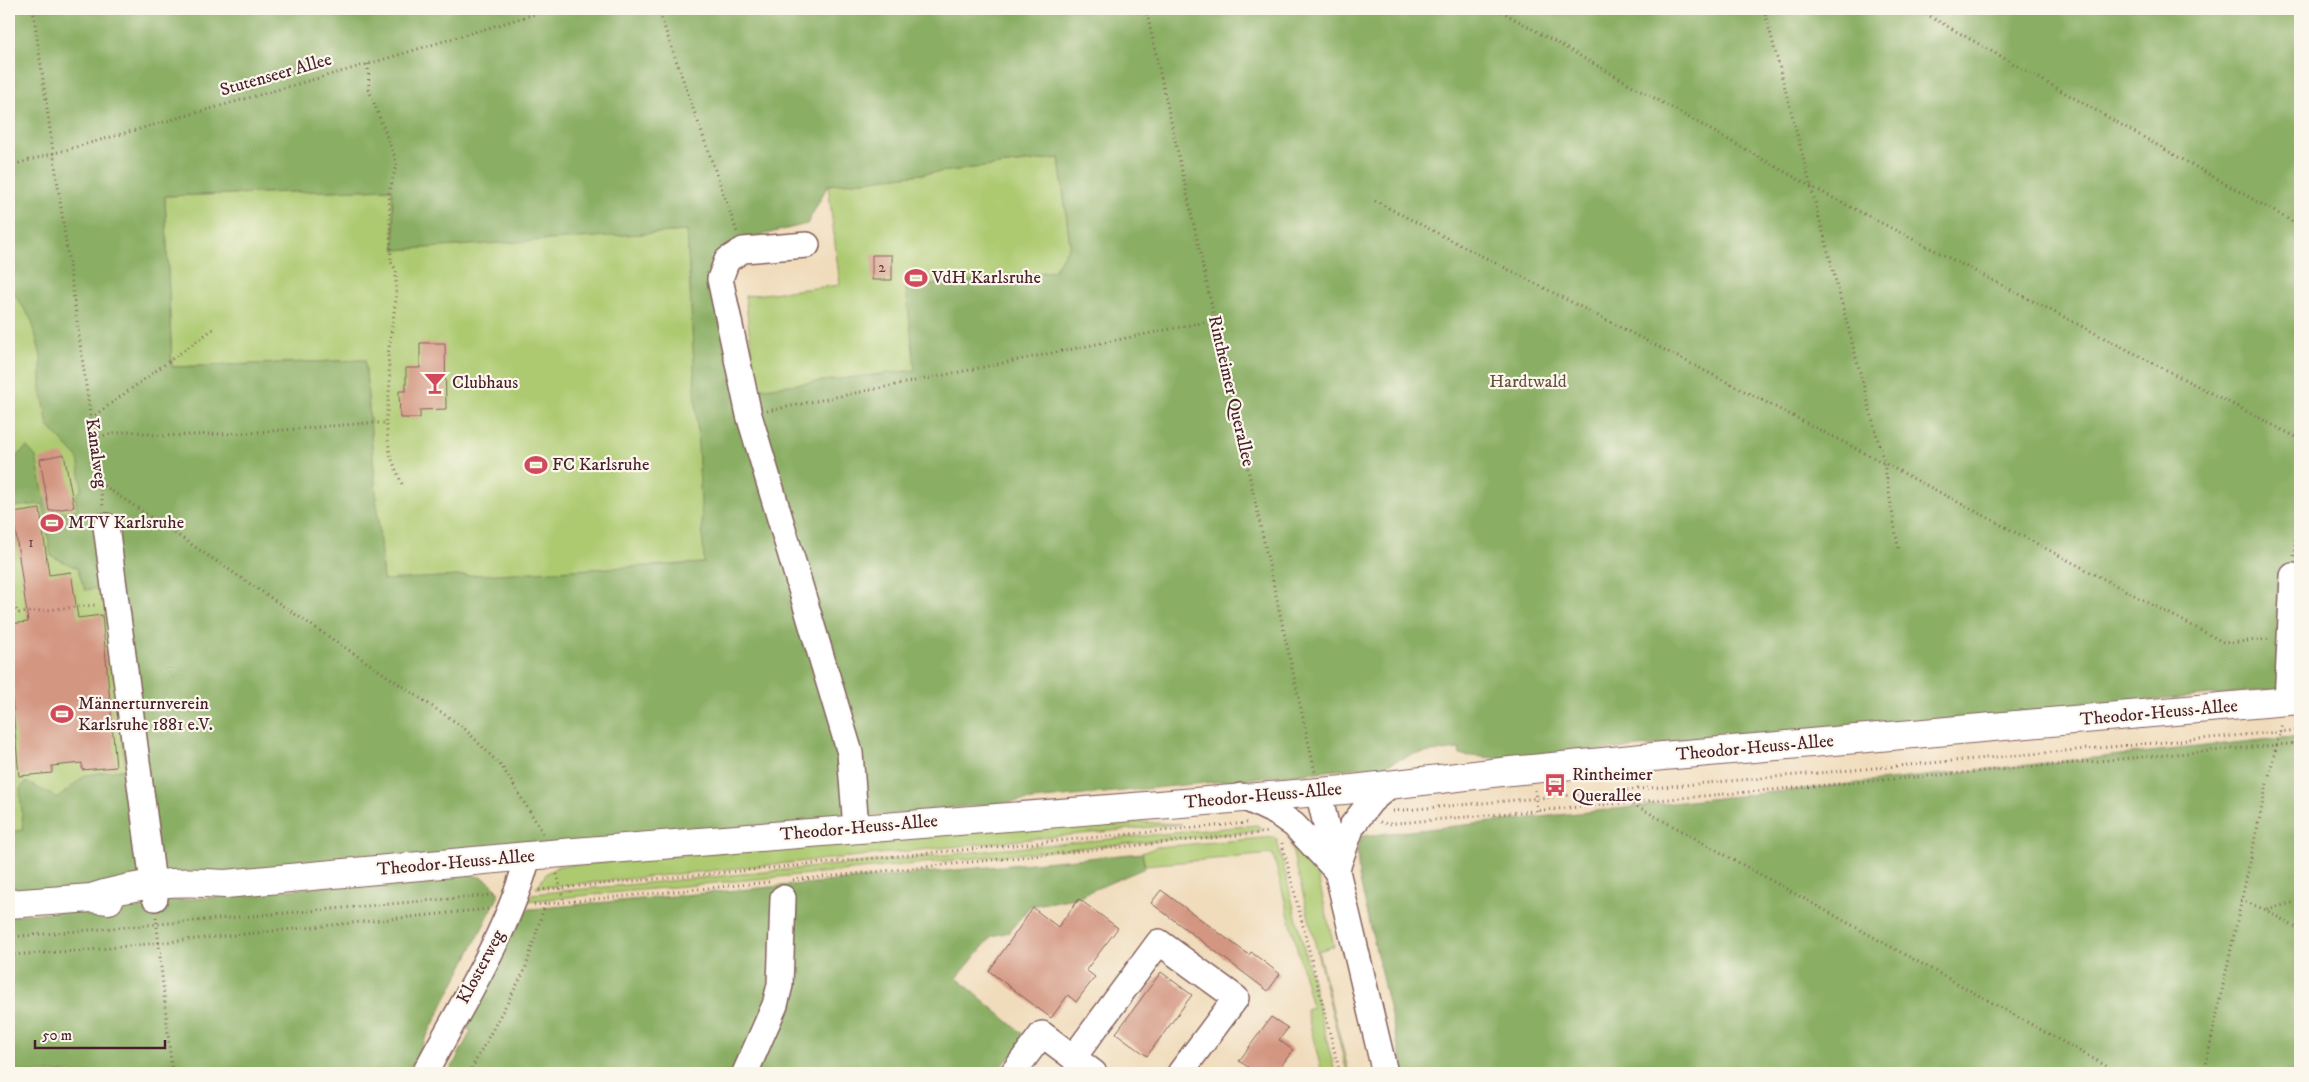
<svg xmlns="http://www.w3.org/2000/svg" width="2309" height="1082" viewBox="0 0 2309 1082" font-family="'IM FELL DW Pica',serif">
<rect width="100%" height="100%" fill="#fbf7ec"/>
<filter id="ink" filterUnits="userSpaceOnUse"><feTurbulence type="fractalNoise" baseFrequency=".02" numOctaves="2"/><feDisplacementMap in="SourceGraphic" scale="10" xChannelSelector="R" yChannelSelector="G"/><feConvolveMatrix kernelMatrix="1 2 1 2 8 2 1 2 1" color-interpolation-filters="sRGB"/></filter>
<filter id="wash" filterUnits="userSpaceOnUse"><feTurbulence type="fractalNoise" baseFrequency=".0096" numOctaves="4" result="noise"/><feDisplacementMap in="SourceGraphic" scale="20" xChannelSelector="R" yChannelSelector="G"/><feGaussianBlur stdDeviation="1.12" result="paint"/><feColorMatrix in="noise" values="0 0 0 0 0 0 0 0 0 0 0 0 0 0 0 0 0 1.4 0 .05"/><feComposite in="paint" operator="in"/></filter>
<g filter="url(#wash)">
<rect width="100%" height="100%" fill="#f0dcbb"/>
<path fill="#adca71" stroke="#7c744e" d="M1059 158 1070 245 1054 271 906 288 916 370 756 389 745 296 840 285 828 185Z
M50 169 127 768 9 844V181Z
M392 189 395 249 687 231 705 563 383 581 365 360 172 367 165 196Z
M1092 820 1182 824 536 888 547 873 559 866Z
M1257 825 1261 828 1259 831 527 901 532 894Z
M1274 837 1277 840 1335 1073H1322L1306 1009 1312 1007 1273 854 1145 865 1142 853 1157 847Z
M1289 837 1313 860 1316 869 1334 946 1318 951 1349 1073H1347Z"/>
<path fill="#8aae63" stroke="#6a6647" fill-rule="evenodd" d="M9 9H2300V687L1507 759 1460 755 1459 749 1413 754 1386 765 579 845 9 894V832L23 830 20 789 26 782 58 798 85 775 126 769 105 587 85 590 77 568 51 556 43 504 9 507V463L27 447 36 457 48 515 77 509 75 496 82 489 78 458 48 426 41 389V357L32 321 9 285ZM1059 158 1070 245 1054 271 906 288 915 370 756 389 723 253 753 237 807 224 828 185ZM392 189 395 250 687 231 704 563 383 580 365 360 172 367 165 196Z
M2300 736V1073H1404L1359 876 1357 851 1362 836Z
M1142 853 1145 868 1074 898 1030 906 1009 932 992 936 957 978 1029 1039 994 1073H449L471 1031 460 1025 520 910Z
M458 874C476 875 487 876 498 891V897L408 1073H9V916Z"/>
<g id="blocks">
<path fill="#d39681" d="M872 255H892V280H872Z
M420 343H445L446 409 420 410V418H400L399 391H406V368H420Z
M64 454 74 507 49 511 40 459Z
M40 509 49 575 71 572 78 618 102 615 116 767 82 770V763L52 766V773L19 776 9 665V624L28 622 13 513Z
M1161 890 1249 955 1251 952 1280 974 1268 991 1151 903Z
M1079 899 1118 928 1086 970 1095 977 1076 1002 1068 995 1051 1018 989 971 1033 908 1058 927Z
M1161 972 1192 995 1147 1056 1116 1033Z
M1271 1017 1288 1028 1279 1040 1293 1050 1276 1073H1257L1239 1061Z"/>
</g>
</g>
<g filter="url(#ink)">
<use href="#blocks" fill-opacity="0" stroke="#84615d" stroke-width="1"/>
<g fill="none" stroke-linecap="round" stroke-linejoin="round">
<defs>
<path id="minor" d="M807 245 743 250 727 260 720 279 749 415 850 753 856 828
M106 526 155 898
M2287 702 2293 576
M1318 791 1385 1073
M1241 796 1277 813 1294 825 1335 869
M1336 871 1352 826 1371 801 1391 784
M1073 1058 1159 942 1236 998 1180 1073
M425 1073C461 1005 509 931 528 856
M745 1073 775 1005 780 985 783 898
M1013 1073 1042 1034 1094 1073"/>
<path id="major" d="M91 898C137 883 177 880 225 884L550 854 1344 790 1501 772 1663 756 2300 700
M9 904 91 898 109 900"/>
</defs>
<use href="#minor" stroke="#84615d" stroke-width="28"/>
<use href="#major" stroke="#84615d" stroke-width="30"/>
<path stroke="#84615d" stroke-width="3" stroke-dasharray="1 4" stroke-linecap="butt" d="M33 9 103 506
M658 9 737 232
M1146 9 1315 772
M1497 9 1810 186 2300 439
M1764 9 1884 463 1899 552
M1917 9 2300 226
M368 64 369 90 397 163 389 193 391 262 396 270V299L388 355 390 382 386 423 390 455 402 484
M9 166 368 64 551 9
M1375 201 1884 463 2225 643 2271 639
M767 411 1215 320
M91 418 216 327
M94 437 130 431 162 436 247 433 368 423H386
M100 483 463 727 503 768 543 833
M2294 556 2300 486
M9 596 18 613 95 605
M9 618 18 613
M1535 790 1537 811
M1633 804 2119 1073
M1393 811 2300 730
M1380 822 1387 824 2300 743
M1282 843 1340 1073
M557 874 564 902
M793 880 1270 832
M539 890 1247 823
M2241 900 2266 910 2300 930
M534 905 770 882
M2267 909 2300 901
M156 917 172 1073
M9 937 493 895
M9 955 89 950 488 909
M469 1073 525 970 545 904
M2204 1073 2266 788 2282 723"/>
<use href="#minor" stroke="#fff" stroke-width="25"/>
<use href="#major" stroke="#fff" stroke-width="28"/>
</g>
</g>
<defs>
<symbol id="stadium-bare" viewBox="-9 -9 18 18"><path d="M0-5a6.5 5 0 1 0 0 10a6.5 5 0 1 0 0-10ZM-3.5-1.8h7v3.6h-7Z" fill="#d1495b" stroke="#fbf7ec" stroke-width="2.5" paint-order="stroke"/></symbol>
<symbol id="bar-bare" viewBox="-9 -9 18 18"><path d="M-6-5H6L.8 .8V4.5H3.5V6h-7V4.5H-.8V.8Z" fill="#d1495b" stroke="#fbf7ec" stroke-width="2.5" paint-order="stroke"/></symbol>
<symbol id="bus-bare" viewBox="-9 -9 18 18"><path d="M-5-6H5V4H4V6H2V4H-2V6H-4V4H-5ZM-3.5-4V0h7V-4ZM-3.5 1.2v1.5H-2V1.2ZM2 1.2v1.5H3.5V1.2Z" fill="#d1495b" stroke="#fbf7ec" stroke-width="2.5" paint-order="stroke"/></symbol>
</defs>
<g fill-rule="evenodd">
<use href="#stadium-bare" x="900" y="262" width="32" height="32"/>
<use href="#bar-bare" x="419" y="367" width="32" height="32"/>
<use href="#stadium-bare" x="520" y="449" width="32" height="32"/>
<use href="#stadium-bare" x="36" y="507" width="32" height="32"/>
<use href="#stadium-bare" x="46" y="698" width="32" height="32"/>
<use href="#bus-bare" x="1539" y="769" width="32" height="32"/>
</g>
<g text-anchor="middle" dominant-baseline="central" stroke-width="4.5" stroke-linejoin="round" paint-order="stroke">
<g font-size="15" fill="#6c3d40">
<text x="882" y="267">2</text>
<text x="31" y="542">1</text>
</g>
<g font-size="18" fill="#4a1f2b" stroke="#fbf7ec">
<text transform="translate(276 75) rotate(-16)">Stutenseer Allee</text>
<text transform="translate(1231 391) rotate(77)">Rintheimer Querallee</text>
<text transform="translate(96 453) rotate(82)">Kanalweg</text>
<text transform="translate(2159 713) rotate(-5)">Theodor-Heuss-Allee</text>
<text transform="translate(1755 748) rotate(-5)">Theodor-Heuss-Allee</text>
<text transform="translate(1263 796) rotate(-5)">Theodor-Heuss-Allee</text>
<text transform="translate(859 828) rotate(-5)">Theodor-Heuss-Allee</text>
<text transform="translate(456 863) rotate(-5)">Theodor-Heuss-Allee</text>
<text transform="translate(481 967) rotate(-62)">Klosterweg</text>
</g>
<g font-size="18" fill="#4a1f2b" stroke="#fbf7ec" text-anchor="start">
<text x="932" y="278">VdH Karlsruhe</text>
<text x="452" y="383">Clubhaus</text>
<text x="552" y="465">FC Karlsruhe</text>
<text x="68" y="523">MTV Karlsruhe</text>
<text x="78" y="704">Männerturnverein<tspan x="78" dy="21">Karlsruhe 1881 e.V.</tspan></text>
<text x="1572" y="775">Rintheimer<tspan x="1572" dy="21">Querallee</tspan></text>
</g>
<g font-size="18" fill="#685240" stroke="#fbf7ec">
<text x="1528" y="382">Hardtwald</text>
</g>
</g>
<rect width="2309" height="1082" fill="none" stroke="#fbf7ec" stroke-width="30"/>
<path d="M35 1040v8h130v-8" fill="none" stroke="#4a1f2b" stroke-width="2.5"/>
<text x="42" y="1040" font-size="15" fill="#4a1f2b" stroke="#fbf7ec" stroke-width="4" paint-order="stroke">50 m</text>
</svg>
